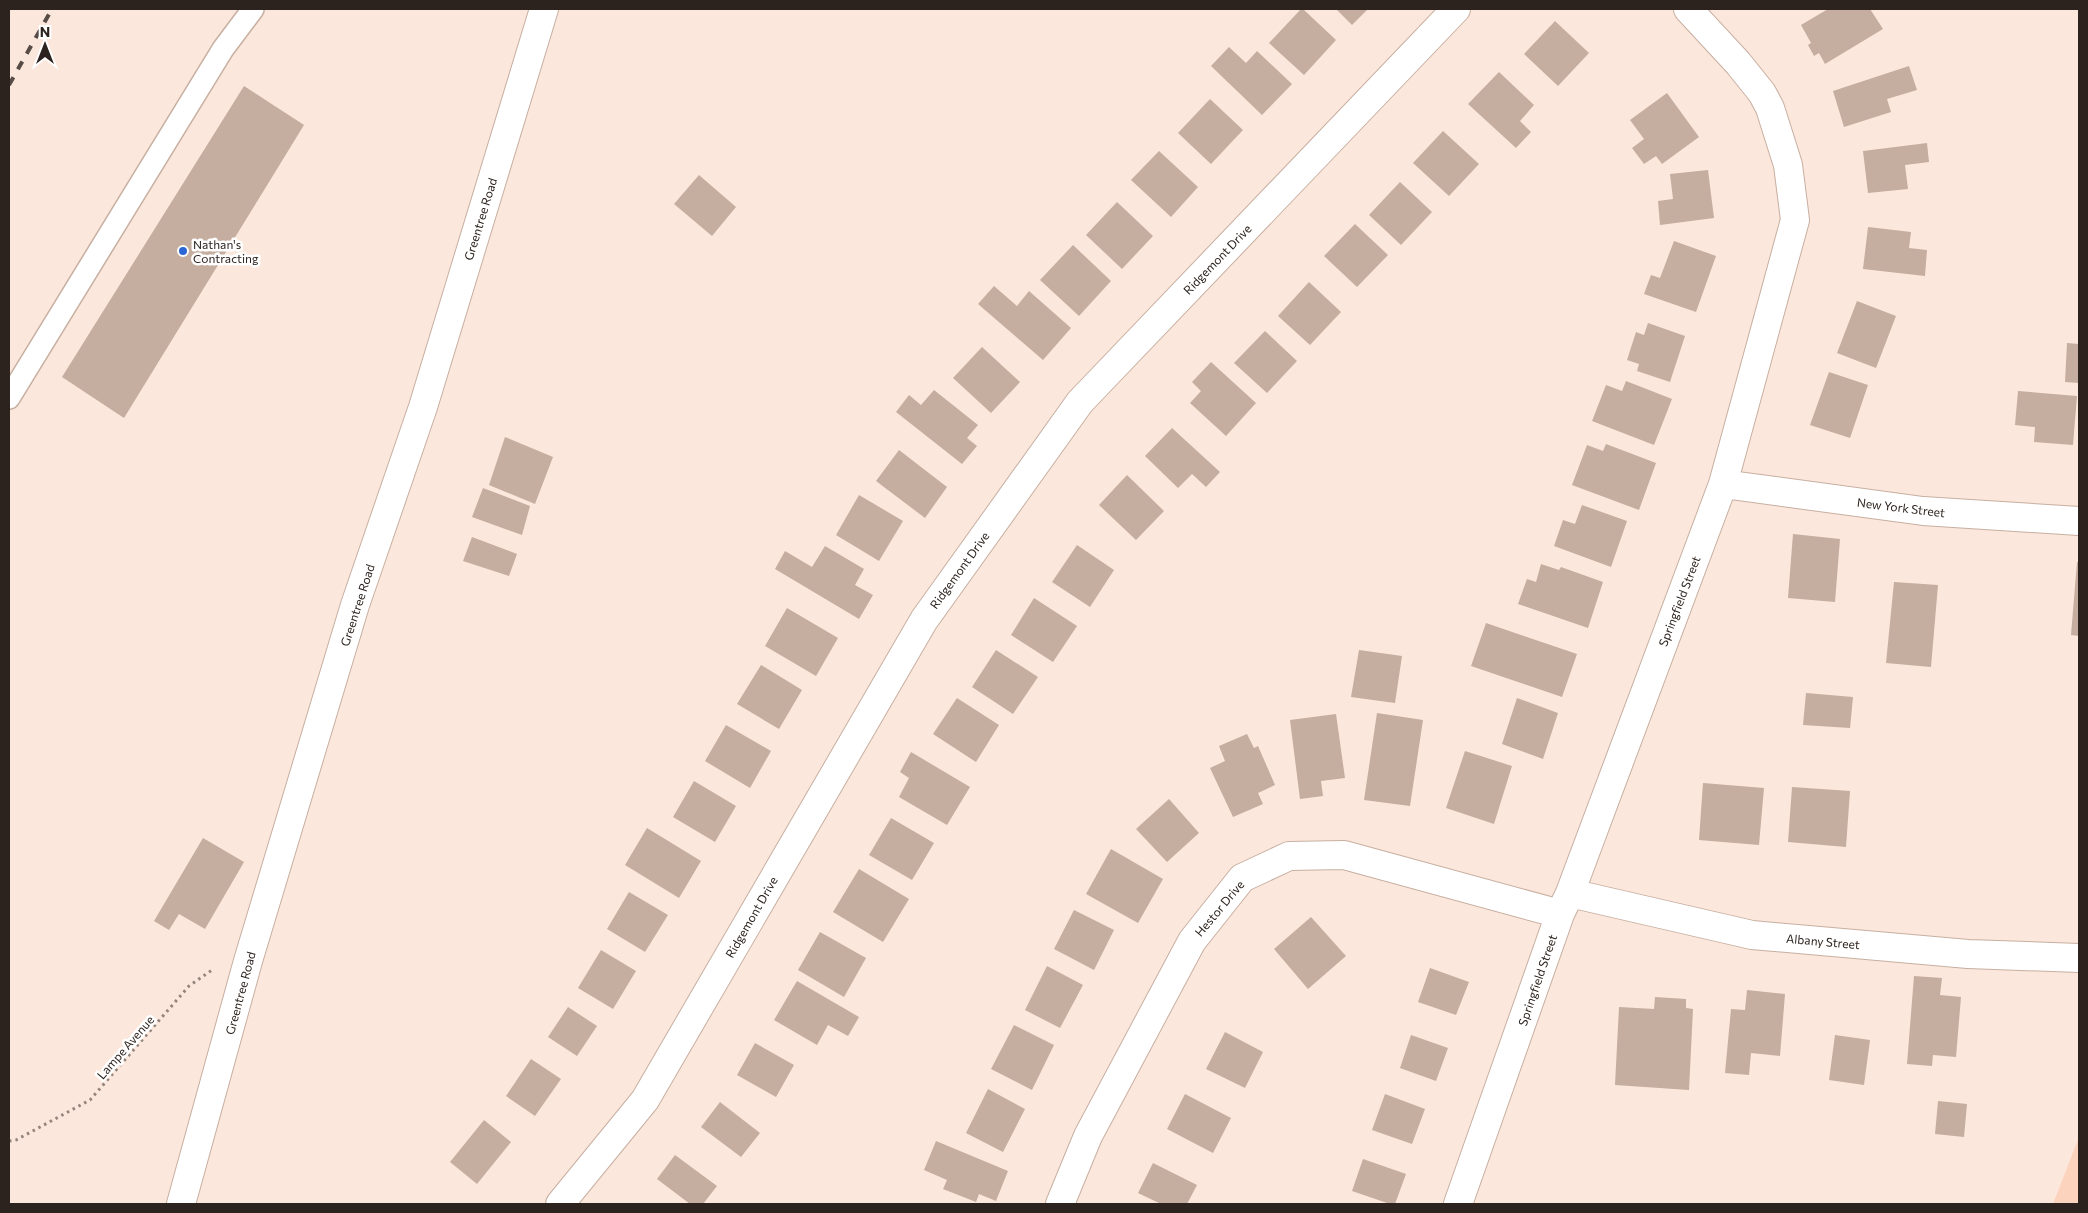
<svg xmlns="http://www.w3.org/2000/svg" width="2088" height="1213" viewBox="0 0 2088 1213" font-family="Commissioner,sans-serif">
<rect width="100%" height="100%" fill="#fce7dc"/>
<path fill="#fcd4bd" d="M2079 1137V1204H2053Z"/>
<path fill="#c5ad9f" d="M1301 9H1303L1336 40 1304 75 1269 43Z
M1336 9H1368L1352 25Z
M1828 9H1870L1883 29 1825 64 1819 53 1814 56 1808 45 1811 43 1801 25Z
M1555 21 1589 53 1558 86 1524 54Z
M1229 47 1246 63 1257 51 1292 84 1262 115 1211 66Z
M1909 66 1917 90 1887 99 1891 112 1844 127 1833 91Z
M1499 72 1534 105 1520 121 1531 132 1516 148 1468 104Z
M244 86 304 125 124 418 62 377Z
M1667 93 1699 137 1662 164 1656 156 1644 164 1632 148 1644 139 1630 120Z
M1210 99 1243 130 1211 164 1178 133Z
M1443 131 1479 164 1449 196 1413 163Z
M1927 143 1929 162 1905 165 1908 189 1868 193 1863 151Z
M1159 151 1198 187 1171 217 1131 180Z
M1708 170 1714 218 1660 225 1658 201 1673 199 1670 174Z
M699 175 736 207 712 236 674 204Z
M1400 182 1432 212 1401 245 1369 215Z
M1117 202 1153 236 1122 269 1086 235Z
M1355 224 1388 255 1357 287 1324 256Z
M1868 227 1911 232 1909 248 1927 250 1925 276 1863 269Z
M1674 241 1716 256 1696 312 1644 294 1651 275 1660 278Z
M1073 245 1111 281 1079 316 1040 280Z
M1309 282 1341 312 1310 345 1278 316Z
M994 286 1017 306 1029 291 1071 328 1043 360 978 304Z
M1857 301 1896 316 1876 368 1837 353Z
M1648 323 1685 336 1670 382 1637 371 1639 364 1627 360 1636 332 1644 335Z
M1265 331 1297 361 1267 393 1234 363Z
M2067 343 2079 344V383L2065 382Z
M982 347 1020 382 991 413 953 378Z
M1211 362 1256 403 1226 436 1190 403 1201 391 1192 382Z
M1829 372 1868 385 1850 438 1810 425Z
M1626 381 1672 399 1654 445 1592 421 1606 385 1622 391Z
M934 390 978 425 967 438 977 446 962 464 896 412 909 395 921 405Z
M2018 391 2077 396 2073 445 2034 442 2035 427 2015 425Z
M1172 428 1220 472 1206 487 1192 474 1178 488 1145 456Z
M505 437 553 457 535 504 489 485Z
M1606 444 1656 463 1639 510 1572 485 1587 445 1603 451Z
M899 450 947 487 925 518 876 481Z
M1127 475 1164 511 1136 540 1099 505Z
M483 488 530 506 522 535 472 517Z
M859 495 903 521 879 561 836 535Z
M1582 505 1627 521 1611 567 1554 546 1563 520 1575 524Z
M1793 534 1840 539 1835 602 1788 598Z
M472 537 517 554 509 576 463 561Z
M1077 545 1114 570 1090 607 1052 582Z
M825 546 864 569 855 585 873 595 859 619 775 569 785 551 812 567Z
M2077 562H2079V636L2071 635Z
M1541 564 1559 570 1561 567 1603 582 1588 628 1518 604 1527 579 1536 582Z
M1894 582 1938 585 1931 667 1886 663Z
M1034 598 1077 626 1053 662 1011 635Z
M787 608 838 638 816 676 765 646Z
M1486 623 1577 654 1562 697 1471 666Z
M996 650 1038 677 1013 714 972 687Z
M1359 650 1402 656 1395 703 1351 697Z
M761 665 802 690 779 729 737 704Z
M1806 693 1853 697 1850 728 1803 725Z
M957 698 999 725 976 762 933 734Z
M1517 698 1558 713 1543 759 1502 744Z
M1377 713 1423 720 1410 806 1364 800Z
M1336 714 1345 778 1321 781 1323 796 1300 799 1290 720Z
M726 725 771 751 750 788 705 761Z
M1247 734 1254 748 1258 746 1275 785 1258 793 1263 804 1233 817 1210 768 1225 761 1219 746Z
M1465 751 1512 766 1494 824 1446 808Z
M911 752 970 787 947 825 899 797 909 778 900 772Z
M694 781 736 806 715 842 673 817Z
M1703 783 1764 788 1759 845 1699 840Z
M1792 787 1850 791 1846 847 1788 842Z
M1169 799 1199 833 1167 862 1136 829Z
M891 818 934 843 912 880 869 855Z
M647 828 701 861 679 898 625 865Z
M203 838 244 862 205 929 179 914 169 930 154 921Z
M1111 849 1163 879 1138 923 1086 894Z
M859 869 909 899 883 942 833 912Z
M629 892 668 915 645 952 607 929Z
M1074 910 1114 930 1094 970 1054 949Z
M1311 917 1346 956 1308 989 1274 949Z
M820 932 866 958 844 997 798 970Z
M601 950 636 971 613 1009 578 988Z
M1047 966 1083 985 1060 1028 1025 1010Z
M1430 968 1469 982 1456 1015 1418 1002Z
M1914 976 1942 978 1940 995 1961 997 1956 1057 1933 1055 1932 1066 1907 1064Z
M797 981 859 1017 848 1036 828 1025 817 1045 774 1020Z
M1747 990 1785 994 1780 1056 1751 1053 1749 1075 1725 1073 1731 1009 1745 1010Z
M1655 997 1686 999V1008L1693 1009 1689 1090 1615 1085 1619 1007 1654 1009Z
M568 1007 597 1026 577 1056 548 1037Z
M1014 1025 1054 1045 1032 1090 991 1069Z
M1225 1032 1263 1052 1245 1088 1206 1069Z
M1411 1035 1448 1048 1436 1081 1400 1068Z
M1835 1035 1870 1040 1864 1085 1829 1080Z
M755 1043 794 1065 776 1097 737 1075Z
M531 1059 561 1079 535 1116 506 1096Z
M988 1089 1025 1109 1003 1152 966 1133Z
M1185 1094 1231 1118 1213 1153 1167 1129Z
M1385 1094 1425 1109 1412 1144 1372 1130Z
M1938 1101 1967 1104 1964 1137 1935 1134Z
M720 1102 760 1133 741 1157 701 1127Z
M484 1120 511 1142 477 1184 450 1162Z
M936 1141 1008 1171 996 1201 979 1194 976 1202 943 1189 947 1180 924 1170Z
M675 1155 717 1186 703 1204H690L657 1179Z
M1363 1159 1406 1174 1395 1204H1390L1352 1191Z
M1153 1163 1197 1185 1187 1204H1161L1138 1193Z"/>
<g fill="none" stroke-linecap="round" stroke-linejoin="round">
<defs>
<path id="lane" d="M9 398 223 49 253 9"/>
<path id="street" d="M1723 484 1923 511 2079 521
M1570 893 1752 935 1968 954 2079 958
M560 1204 645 1100 924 620 1080 402 1456 9
M1060 1204 1088 1136 1192 941 1242 878 1289 856 1344 855 1560 914
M1458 1204 1560 914 1570 893 1723 484 1795 220 1788 165 1770 108 1762 93 1738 63 1688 9"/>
<path id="secondary" d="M181 1204 248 961 355 605 423 407 544 9"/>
</defs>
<use href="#lane" stroke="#c7afa1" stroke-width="24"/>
<use href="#street" stroke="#c7afa1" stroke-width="30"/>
<use href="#secondary" stroke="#c7afa1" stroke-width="30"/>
<path stroke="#93847c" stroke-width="3" stroke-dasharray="2.5 4" stroke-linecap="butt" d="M9 1141 16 1140 90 1100 189 986 212 970"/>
<use href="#lane" stroke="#fff" stroke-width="21"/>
<use href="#street" stroke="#fff" stroke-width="28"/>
<use href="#secondary" stroke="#fff" stroke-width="28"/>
<path stroke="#574c46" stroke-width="4" stroke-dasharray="9 9" stroke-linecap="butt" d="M9 85 52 9"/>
</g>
<circle fill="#2c66d4" stroke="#fff" stroke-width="2" cx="183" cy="251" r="5"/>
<g text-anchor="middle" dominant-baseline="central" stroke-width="5" stroke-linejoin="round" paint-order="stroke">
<g font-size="12" fill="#2c231e" stroke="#fff">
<text transform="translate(480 219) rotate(-73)">Greentree Road</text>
<text transform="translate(1217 259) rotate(-46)">Ridgemont Drive</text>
<text transform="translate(1901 507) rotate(7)">New York Street</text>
<text transform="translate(959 570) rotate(-54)">Ridgemont Drive</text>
<text transform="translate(1679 601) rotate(-69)">Springfield Street</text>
<text transform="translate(357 605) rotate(-72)">Greentree Road</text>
<text transform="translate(1219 908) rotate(-50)">Hestor Drive</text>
<text transform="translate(751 917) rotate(-60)">Ridgemont Drive</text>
<text transform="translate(1823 941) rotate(5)">Albany Street</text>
<text transform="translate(1537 980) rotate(-71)">Springfield Street</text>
<text transform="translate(240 993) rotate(-75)">Greentree Road</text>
<text transform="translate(125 1047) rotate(-49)">Lampe Avenue</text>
</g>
<g font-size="12" fill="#2c231e" stroke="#fff" text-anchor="start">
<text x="193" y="244">Nathan's<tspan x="193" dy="14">Contracting</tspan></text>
</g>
</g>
<rect width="2088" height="1213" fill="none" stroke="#2c231e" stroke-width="20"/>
<g transform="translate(45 45)" stroke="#ffffff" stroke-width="4" paint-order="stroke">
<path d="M0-4L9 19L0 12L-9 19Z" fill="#2c231e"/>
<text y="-8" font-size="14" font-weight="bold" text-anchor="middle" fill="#2c231e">N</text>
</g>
</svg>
